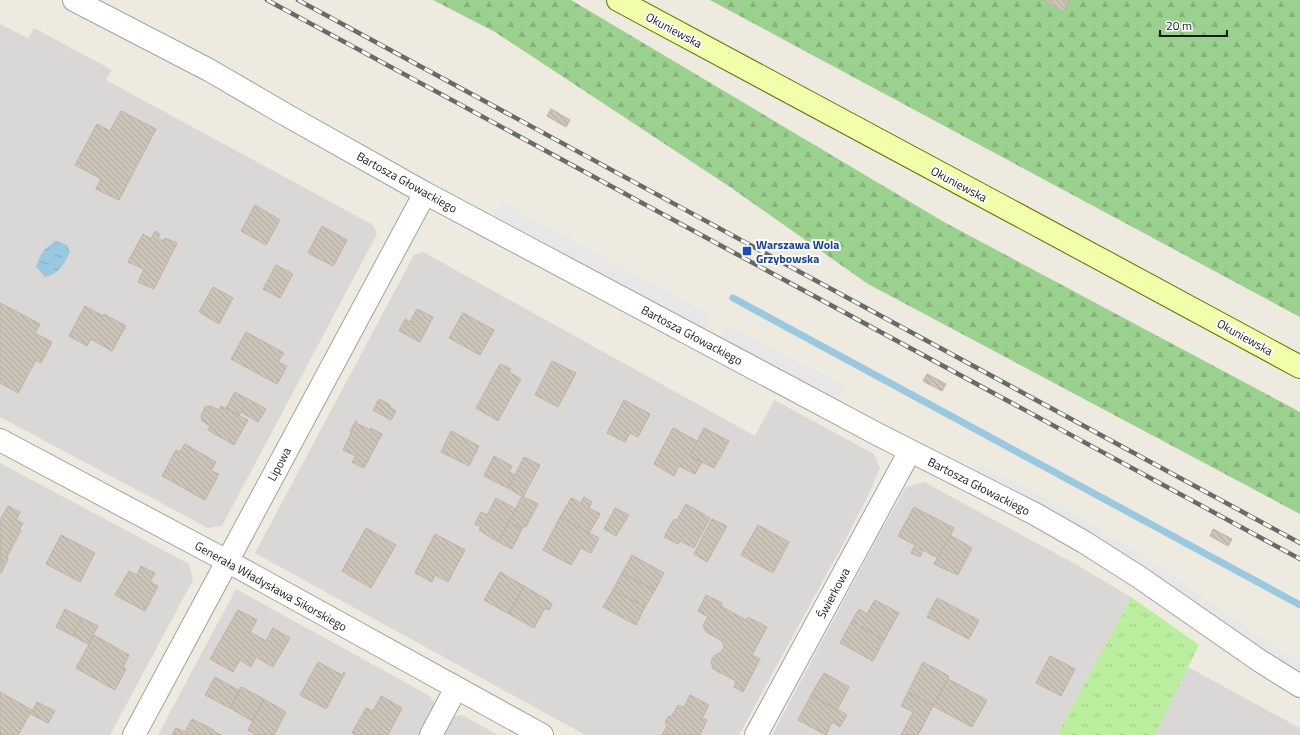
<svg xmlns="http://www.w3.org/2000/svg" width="1300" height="735" viewBox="0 0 1300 735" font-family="'Titillium Web',sans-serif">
<defs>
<pattern id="grass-tufts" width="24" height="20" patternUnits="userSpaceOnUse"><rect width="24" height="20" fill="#bcee9f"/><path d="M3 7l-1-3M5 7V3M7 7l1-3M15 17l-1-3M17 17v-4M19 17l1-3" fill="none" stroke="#a1cc88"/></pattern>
<pattern id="forest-firs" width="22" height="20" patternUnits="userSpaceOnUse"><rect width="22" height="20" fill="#9bd18f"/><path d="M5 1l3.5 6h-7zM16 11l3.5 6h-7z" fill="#85b37b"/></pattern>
<pattern id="water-ripples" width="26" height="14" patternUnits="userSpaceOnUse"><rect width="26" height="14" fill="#9ac8e0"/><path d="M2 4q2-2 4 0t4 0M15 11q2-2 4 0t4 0" fill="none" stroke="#84abc0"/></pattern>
<pattern id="building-back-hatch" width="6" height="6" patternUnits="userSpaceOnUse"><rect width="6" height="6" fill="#cdc4b8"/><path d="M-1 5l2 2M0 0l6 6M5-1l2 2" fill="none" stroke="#afa89e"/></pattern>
</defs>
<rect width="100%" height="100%" fill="#eeeadf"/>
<path fill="#d9d8d7" d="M0 24 28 38 34 28 112 70 106 80 373 225 377 234 222 526 208 528 0 417Z
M423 252 755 436 774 400 874 454 880 468 867 498 842 546 739 735H585L255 553 414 255Z
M0 463 189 564 193 580 110 735H0Z
M924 482 1077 565 1131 597 1057 735H772L879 535 906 487Z
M236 589 430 696 436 706 453 716 462 715 498 735H158Z
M1188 667 1300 728V735H1155Z"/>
<path fill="url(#grass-tufts)" d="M1131 597 1199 645 1155 735H1057Z"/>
<path fill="url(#forest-firs)" d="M433 0H571L944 222 1300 412V514L868 284 730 187 495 32Z
M710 0H1300V317Z"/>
<path fill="#e7e7e7" d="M501 202 711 315 704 329 494 216Z
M727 324 844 386 836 399 720 337Z
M983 466 1066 509 1139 553 1285 654 1300 663V673L1252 643 1138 563 1096 536 976 471Z"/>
<path fill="url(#water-ripples)" d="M56 241 67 245 70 252C64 265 59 274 45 277L36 267C40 254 44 248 56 241Z"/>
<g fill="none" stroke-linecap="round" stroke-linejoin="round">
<path stroke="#9ac8e0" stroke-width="7" d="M733 298 1300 605"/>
</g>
<path fill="url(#building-back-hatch)" stroke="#c0b2a0" d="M1044 0H1069L1063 11Z
M551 109 570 120 566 127 547 116Z
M121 111 156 129 119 200 96 189 101 179 75 165 97 124 110 131Z
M255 205 280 220 266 245 241 231Z
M322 226 347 240 333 266 308 253Z
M155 231 160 234 158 238 163 241 165 238 177 243 154 289 138 282 144 269 128 262 143 234 151 239Z
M276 265 293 274 280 298 263 289Z
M213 287 233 298 219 324 199 312Z
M0 303 40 324 35 333 52 342 41 363 36 360 18 393 0 383Z
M85 306 103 316 104 314 126 326 112 351 91 339 87 346 69 336Z
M417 309 433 317 420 342 399 331 405 319 410 322Z
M463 313 494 330 480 355 449 338Z
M246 332 284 353 278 362 287 366 277 384 231 359Z
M552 361 576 373 558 407 535 395Z
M500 364 511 369 509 372 521 379 498 421 476 408Z
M927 374 946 384 942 391 923 381Z
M235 392 266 409 258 422 241 412 239 415 226 408Z
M379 399 390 405V407L396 411 391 420 373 410Z
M624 400 650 414 638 437 630 433 625 442 607 433Z
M211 406 219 410 221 406 248 420 234 445 208 430 210 426 202 421 201 416 205 407Z
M356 420V423L370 430 371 428 382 434 364 468 352 462 356 456 343 450 351 433 350 432Z
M673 428 697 441 690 456 702 462 695 474 679 466 674 476 654 464Z
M704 428 729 441 714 468 690 456Z
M451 431 479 446 469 466 441 452Z
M185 444 216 462 211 471 219 474 205 500 162 476 176 450 180 452Z
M494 456 512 466 509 472 515 475 508 488 484 476Z
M524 457 540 465 523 497 508 488Z
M522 496 538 504 526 527 524 526 522 529 509 522Z
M584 497 592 502 589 508 600 514 589 533 560 517 571 498 581 503Z
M496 498 516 509 498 542 479 530 481 527 475 524 481 512 487 515Z
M686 504 710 518 694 548 680 541 678 544 664 537 674 519 677 520Z
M8 506 20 512 16 520 23 523 19 530H21L7 557 8 559 1 573 0 520Z
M914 507 954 528 938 558 923 550 920 557 911 553 915 545 898 536Z
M615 508 629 515 616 536 604 529Z
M560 517 599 538 591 553 581 548 571 565 543 550Z
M712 519 727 526 707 562 694 554Z
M509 522 522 529 512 549 499 542Z
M758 525 789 542 773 573 741 555Z
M366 528 396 545 371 588 342 571Z
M1213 529 1232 539 1228 546 1210 536Z
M435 534 465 550 448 582 435 575 432 582 415 573Z
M61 535 95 553 80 582 46 564Z
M950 535 972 548 958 575 934 564Z
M632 555 664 573 655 590 622 573Z
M141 566 155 573 150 582 158 586 145 611 115 595 129 571 137 575Z
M500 572 524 586 509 614 484 600Z
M622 573 655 590 645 607 613 590Z
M524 586 549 601V602L552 604 549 610 545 608 534 628 509 614Z
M613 590 645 607 636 625 603 607Z
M706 595 722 603 721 606 746 620 748 617 767 627 752 655 760 659 743 692 734 687 736 681 713 669 711 661 715 655 721 652 724 647 722 641 706 632 703 625 708 617 698 611Z
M937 598 979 620 969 639 927 617Z
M875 600 899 613 884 640 852 621 859 609 867 614Z
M65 609 82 618 73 636 56 627Z
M238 610 257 620 250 632 266 641 273 628 290 638 273 667 256 657 251 667 240 660 233 672 210 659Z
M82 618 98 626 88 644 73 636Z
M852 621 884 640 873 661 840 643Z
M94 635 129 655 123 667 126 669 115 690 76 668Z
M1050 656 1075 669 1061 696 1036 683Z
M318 662 342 675 344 672 345 673 326 709 300 695Z
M923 662 949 676 933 706 908 692Z
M824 673 849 687 837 710 811 695Z
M215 677 240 691 230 708 205 695Z
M948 679 987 700 972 727 933 706Z
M241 687 264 699 252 721 230 708Z
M0 692 32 710 18 735H0Z
M908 692 933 706 918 735H901L913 712 901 706Z
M690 695 709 705 702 718 707 720 700 735H662L667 726 665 722 668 717 672 716 678 705 684 707Z
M811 695 847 715 840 727 832 722 826 735 798 720Z
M381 696 402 708 388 735 384 733 383 735H357L352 733 366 708 373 711Z
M264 699 286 712 274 735H256L248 730Z
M37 702 55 711 48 723 31 714Z
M192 719 214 730 213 731 221 735H172L176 728 185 732Z"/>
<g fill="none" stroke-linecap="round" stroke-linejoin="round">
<defs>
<path id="street" d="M74 0 209 70 288 116 425 193 879 435 1035 514 1084 542 1139 577 1260 661 1300 686
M0 440 227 561 542 735
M134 735 425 193
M431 735 456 688
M756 735 910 451"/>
<path id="secondary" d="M618 0C846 122 1073 244 1300 367"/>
</defs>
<use href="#street" stroke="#a2a2a2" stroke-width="24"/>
<use href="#secondary" stroke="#5a7300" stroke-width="24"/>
<use href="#street" stroke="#fff" stroke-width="22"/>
<use href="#secondary" stroke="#f1ffab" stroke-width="22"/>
<defs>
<path id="rail" d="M267 0 1300 559
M298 0 1300 543"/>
</defs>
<use href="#rail" stroke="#696969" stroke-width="4.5"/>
<use href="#rail" stroke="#fff" stroke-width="3" stroke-dasharray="9" stroke-linecap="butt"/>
</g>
<rect fill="#1a4fb4" stroke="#fff" stroke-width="1.5" x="742" y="246" width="10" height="10" rx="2"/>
<g text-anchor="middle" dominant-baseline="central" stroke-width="4" stroke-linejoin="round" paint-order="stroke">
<g font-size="12" fill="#1b1b1b" stroke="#fff">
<text transform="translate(674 30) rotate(28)">Okuniewska</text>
<text transform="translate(407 182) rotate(29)">Bartosza Głowackiego</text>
<text transform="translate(959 184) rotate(28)">Okuniewska</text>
<text transform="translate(692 335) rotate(28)">Bartosza Głowackiego</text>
<text transform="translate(1245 337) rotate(29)">Okuniewska</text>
<text transform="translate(279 464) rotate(-62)">Lipowa</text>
<text transform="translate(979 486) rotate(27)">Bartosza Głowackiego</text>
<text transform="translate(271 586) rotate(29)">Generała Władysława Sikorskiego</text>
<text transform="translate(833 593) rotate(-62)">Świerkowa</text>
</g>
<g font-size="12" font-weight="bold" fill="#164399" stroke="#fff" text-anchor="start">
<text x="756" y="244">Warszawa Wola<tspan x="756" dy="14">Grzybowska</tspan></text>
</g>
</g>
<path d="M1160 30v6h67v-6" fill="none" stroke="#1b1b1b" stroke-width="2"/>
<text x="1166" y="30" font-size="12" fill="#1b1b1b" stroke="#ffffff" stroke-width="3" paint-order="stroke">20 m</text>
</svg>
